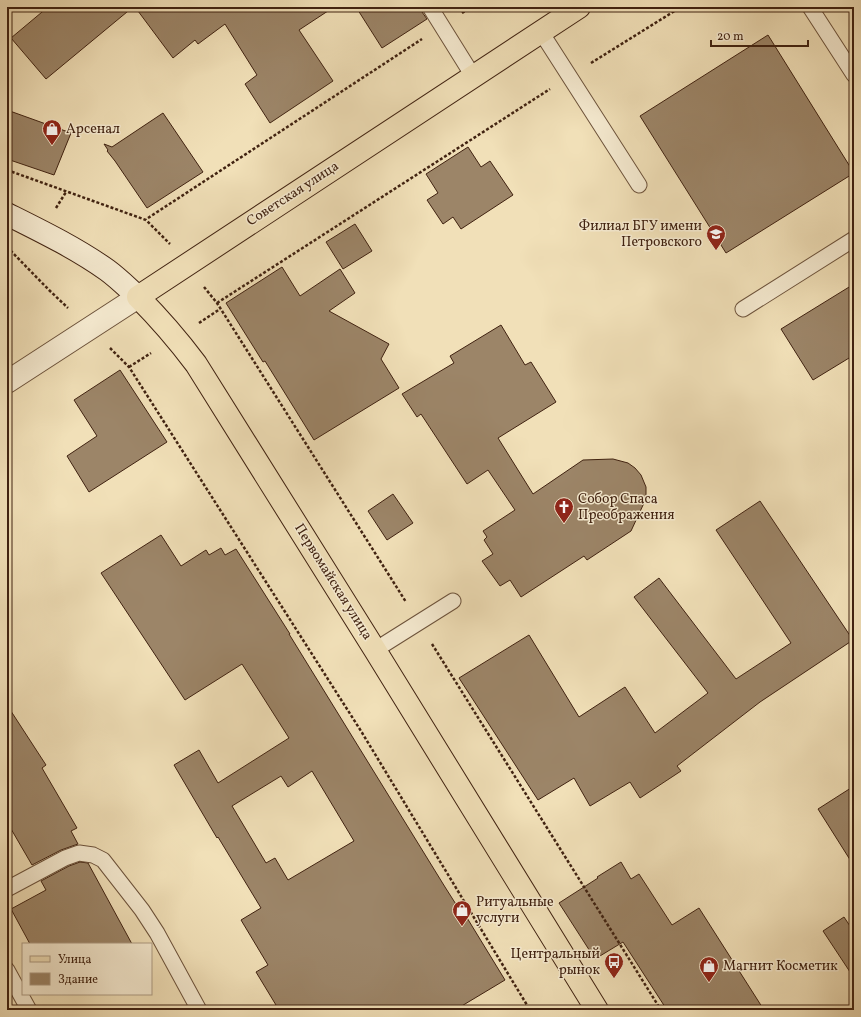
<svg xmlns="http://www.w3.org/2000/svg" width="861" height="1017" viewBox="0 0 861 1017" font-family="Vollkorn,serif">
<rect width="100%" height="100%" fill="#f1e0b8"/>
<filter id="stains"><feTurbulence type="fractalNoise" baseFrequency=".005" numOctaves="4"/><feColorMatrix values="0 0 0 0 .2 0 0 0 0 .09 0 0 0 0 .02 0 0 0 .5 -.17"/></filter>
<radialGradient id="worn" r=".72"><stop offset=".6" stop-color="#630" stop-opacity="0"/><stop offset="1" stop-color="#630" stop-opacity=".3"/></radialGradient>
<path fill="#9c8568" stroke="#402211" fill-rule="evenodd" d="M48 7H133L46 79 11 38Z
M135 7H334L299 30 333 81 270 123 245 84 257 75 225 24 198 44 195 40 173 58Z
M356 7H421L422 12 427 19 382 48Z
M768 35 854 173 726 253 640 116Z
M7 110 71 133 54 175 7 159Z
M163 113 203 172 147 208 115 161 107 151 108 150 104 144 112 147Z
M468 147 481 167 490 161 513 195 461 229 453 217 443 224 427 200 438 193 426 174Z
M355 224 372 251 343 269 326 242Z
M282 267 300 296 340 269 355 293 329 311 389 344 381 359 399 388 314 440 265 361 263 362 226 303Z
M854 284V355L813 380 781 329Z
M501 325 525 365 531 362 556 402 498 438 533 494 583 460 613 459 628 463 635 468 641 475 646 487V495L644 503 631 531 587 560 584 556 521 597 510 580 500 586 482 561 493 554 484 540 487 537 483 531 515 510 488 470 467 484 421 414 417 417 402 394 454 363 450 356Z
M120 370 167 442 89 492 67 456 97 436 74 400Z
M393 494 413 523 387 540 368 511Z
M760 501 853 640 760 702 677 766 681 771 640 798 630 782 590 806 574 778 538 800 459 678 529 635 579 717 625 687 655 733 708 693 634 597 659 578 736 679 791 643 716 530Z
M161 535 181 566 206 550 209 555 221 548 225 555 236 549 290 634H289L445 887 459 909 461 908 505 980 455 1010H279L256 972 268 965 241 920 261 908 218 837 217 838 174 765 199 750 218 783 289 738 242 664 185 700 101 573ZM312 771 354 841 288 880 275 858 266 863 232 806 281 776 288 787Z
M7 705 46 765 42 768 77 828 71 831 78 844 61 850 32 865 7 822Z
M854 786V866L818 809Z
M80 862 88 863 132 944H30L11 909 46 890 41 881 69 866Z
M621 862 631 879 639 874 672 925 699 908 764 1010H667L623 942 595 959 559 903 598 878 597 877Z
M844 917 854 932V978L823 931Z"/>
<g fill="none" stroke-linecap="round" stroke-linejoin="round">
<defs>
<path id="lane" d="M430 7 473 76
M810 7 854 75
M541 32 639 185
M743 309 854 239
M375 650 453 601
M7 889 65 858 79 853 93 855 103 860 142 910 157 933 199 1010
M7 970 29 1010"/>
<path id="street" d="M7 382 138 297"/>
<path id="secondary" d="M7 214C41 231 76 248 107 270 118 278 128 288 138 297"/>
<path id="primary" d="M579 7 138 297C159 318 178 340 196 364L375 650 597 1010"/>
</defs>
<use href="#lane" stroke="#6c523b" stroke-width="17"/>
<use href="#street" stroke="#6c523b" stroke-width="24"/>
<use href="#secondary" stroke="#402211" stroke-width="24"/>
<use href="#primary" stroke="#402211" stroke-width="24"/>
<path stroke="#402211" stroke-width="2.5" stroke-dasharray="3 2" stroke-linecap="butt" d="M462 13 471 7
M591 63 681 7
M7 170 146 220 170 244
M56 208 66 192
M148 218 422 39
M7 247 49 290 68 308
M204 287 217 303 406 602
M217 303 550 89
M199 323 220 309
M110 348 129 367 361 731 530 1010
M129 367 151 353
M432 644 661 1010"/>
<use href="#lane" stroke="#f6ebd1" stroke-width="15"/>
<use href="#street" stroke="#f6ebd1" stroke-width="22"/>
<use href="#secondary" stroke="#f6ebd1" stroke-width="22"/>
<use href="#primary" stroke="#f1e0b8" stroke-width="22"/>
</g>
<defs>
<symbol id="shop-pin" viewBox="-11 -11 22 30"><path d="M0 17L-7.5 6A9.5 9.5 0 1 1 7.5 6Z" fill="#8f2418" stroke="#f6ebd1"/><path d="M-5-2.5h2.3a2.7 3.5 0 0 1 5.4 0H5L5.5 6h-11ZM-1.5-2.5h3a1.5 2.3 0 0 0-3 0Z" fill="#fff"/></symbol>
<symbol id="university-pin" viewBox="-11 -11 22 30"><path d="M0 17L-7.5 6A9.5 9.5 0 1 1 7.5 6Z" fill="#8f2418" stroke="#f6ebd1"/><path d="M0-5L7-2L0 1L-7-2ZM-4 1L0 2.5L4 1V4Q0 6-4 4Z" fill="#fff"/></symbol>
<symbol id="church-pin" viewBox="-11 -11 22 30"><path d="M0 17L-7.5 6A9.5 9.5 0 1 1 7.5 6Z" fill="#8f2418" stroke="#f6ebd1"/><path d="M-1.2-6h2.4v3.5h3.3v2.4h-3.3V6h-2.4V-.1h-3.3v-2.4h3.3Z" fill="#fff"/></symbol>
<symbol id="bus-pin" viewBox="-11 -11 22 30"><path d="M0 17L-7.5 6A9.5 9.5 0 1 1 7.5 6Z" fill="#8f2418" stroke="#f6ebd1"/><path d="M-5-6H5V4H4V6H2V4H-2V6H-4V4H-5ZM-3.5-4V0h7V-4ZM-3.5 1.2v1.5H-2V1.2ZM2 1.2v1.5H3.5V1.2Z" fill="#fff"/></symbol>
</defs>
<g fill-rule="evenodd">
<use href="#shop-pin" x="41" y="118" width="22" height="30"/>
<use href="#university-pin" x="705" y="223" width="22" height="30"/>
<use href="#church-pin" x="553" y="496" width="22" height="30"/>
<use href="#shop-pin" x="451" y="899" width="22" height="30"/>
<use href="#bus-pin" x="603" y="951" width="22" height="30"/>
<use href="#shop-pin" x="698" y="955" width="22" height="30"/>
</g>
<g text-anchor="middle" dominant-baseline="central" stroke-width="3" stroke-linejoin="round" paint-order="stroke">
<g font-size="14" fill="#402211" stroke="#f6ebd1" text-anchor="start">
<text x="66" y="129">Арсенал</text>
<text x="702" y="226" text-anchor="end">Филиал БГУ имени<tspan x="702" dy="16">Петровского</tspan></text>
<text x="578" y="499">Собор Спаса<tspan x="578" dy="16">Преображения</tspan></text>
<text x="476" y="902">Ритуальные<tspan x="476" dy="16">услуги</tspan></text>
<text x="600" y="954" text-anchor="end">Центральный<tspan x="600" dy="16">рынок</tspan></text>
<text x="723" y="966">Магнит Косметик</text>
</g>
<g font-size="14" fill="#402211" stroke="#f6ebd1">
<text transform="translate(293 194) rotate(-33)">Советская улица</text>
<text transform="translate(333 582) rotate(58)">Первомайская улица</text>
</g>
</g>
<rect width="861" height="1017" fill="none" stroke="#f1e0b8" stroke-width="24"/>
<rect x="8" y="8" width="845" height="1001" fill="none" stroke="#402211" stroke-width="2"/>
<rect x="12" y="12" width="837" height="993" fill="none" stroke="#402211"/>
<rect x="22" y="943" width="130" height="52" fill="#f6ebd1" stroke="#ad9b84"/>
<rect x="30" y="956" width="20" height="6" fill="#f1e0b8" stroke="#ad9b84"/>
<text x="58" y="963" font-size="12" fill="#402211">Улица</text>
<rect x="30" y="973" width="20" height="12" fill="#9c8568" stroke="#ad9b84"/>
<text x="58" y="983" font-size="12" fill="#402211">Здание</text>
<path d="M711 40v6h97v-6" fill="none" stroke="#402211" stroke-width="2"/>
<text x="717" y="40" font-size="12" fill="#402211" stroke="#f6ebd1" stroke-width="3" paint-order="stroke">20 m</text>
<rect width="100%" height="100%" filter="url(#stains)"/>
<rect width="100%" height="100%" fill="url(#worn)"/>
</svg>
